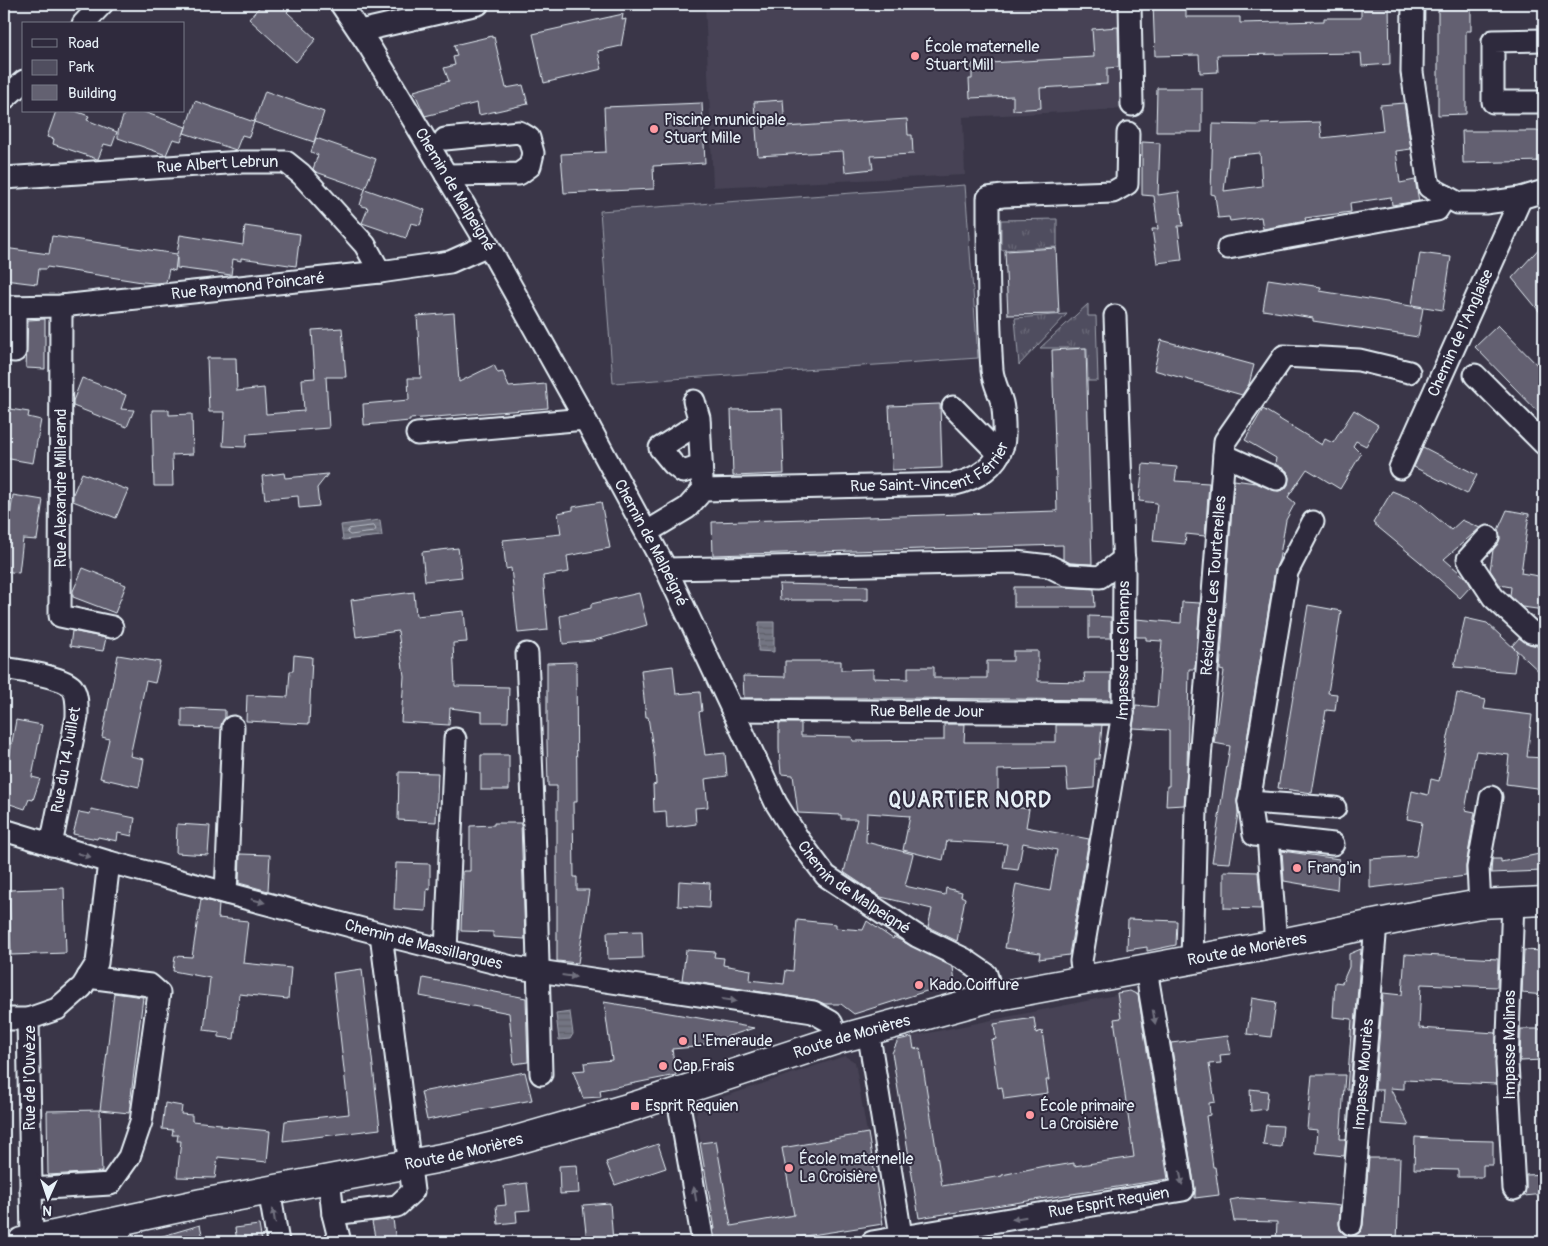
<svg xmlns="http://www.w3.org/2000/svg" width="1548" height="1246" viewBox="0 0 1548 1246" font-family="Pangolin,sans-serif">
<defs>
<pattern id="grass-tufts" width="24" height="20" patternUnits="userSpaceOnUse" patternTransform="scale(1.25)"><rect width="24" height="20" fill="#504e5f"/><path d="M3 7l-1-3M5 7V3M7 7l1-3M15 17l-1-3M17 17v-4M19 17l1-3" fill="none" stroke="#696877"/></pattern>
<pattern id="water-rules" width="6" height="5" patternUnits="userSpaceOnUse" patternTransform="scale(1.25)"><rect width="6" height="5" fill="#737482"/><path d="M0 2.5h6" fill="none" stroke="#5f6069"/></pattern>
</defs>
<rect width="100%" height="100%" fill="#3a3648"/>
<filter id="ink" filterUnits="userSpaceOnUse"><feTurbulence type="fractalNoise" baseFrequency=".02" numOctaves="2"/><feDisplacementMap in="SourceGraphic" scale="10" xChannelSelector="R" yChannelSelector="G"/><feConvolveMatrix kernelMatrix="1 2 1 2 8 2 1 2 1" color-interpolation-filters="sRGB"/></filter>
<g filter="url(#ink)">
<path fill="#464354" d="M705 4H1121L1124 109 963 117 965 175 713 187Z
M1140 990 1167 1179 919 1217 893 1050 899 1039Z
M845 1056 855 1062 882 1222 762 1242H717L696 1114 702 1104Z"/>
<path fill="url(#grass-tufts)" stroke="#9ca0ac" d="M1057 219V247L1001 250V220Z
M1088 304V316H1096L1098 381H1088L1087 348H1040Z
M1067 314 1019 365 1015 318Z"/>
<path fill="#504e5f" stroke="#9ca0ac" d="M965 185 978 358 613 383 600 211Z"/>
<path fill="url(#water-rules)" stroke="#a2a6b1" d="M380 520 382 536 343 540 341 525Z
M759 622H774V652L758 651Z
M570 1012 573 1034 570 1039 559 1040 556 1014Z"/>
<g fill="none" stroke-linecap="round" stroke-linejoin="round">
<path stroke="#b9bfc9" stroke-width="1" d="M374 526 376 529 374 532 350 535 347 533 349 529Z"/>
</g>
<path fill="#636171" stroke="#e8f1f8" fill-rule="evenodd" d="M262 4H295L287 12 316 39 296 62 249 19Z
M1153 4H1186V17H1240V23L1324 21V18H1361V4H1389L1390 64 1362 66 1361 53 1217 55 1218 72 1200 73 1199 55 1155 56Z
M1438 4H1471V31H1466V114L1438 115Z
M623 14 622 20 626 19 621 46 598 51 602 69 544 83 533 34Z
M1118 27 1119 67 1107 68V84L1040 88 1041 108 1013 110V96L970 98 969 79H972V64L1094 57 1092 29Z
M492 36V38L494 37 506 88 523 85 528 104 479 115 477 103 425 116 414 91 449 81 444 68 455 65 453 57 457 56 454 45Z
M1157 88H1202V132H1156Z
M265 91 324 112 314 142 254 122Z
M783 100 785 127 907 119 908 135H912L913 154 871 156 873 169 845 172 843 151 758 156 754 102Z
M195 101 254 122 249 137 242 135 236 150 184 133Z
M702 103 705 163 653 166 654 189 564 193 561 154 606 152 604 107Z
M1404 103 1411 149 1396 151 1400 183 1415 180 1419 201 1392 205 1391 197 1350 203 1351 212 1305 218 1306 221 1263 229 1261 217 1230 221 1229 217 1218 218 1215 195 1211 194 1213 124 1259 125V124L1320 122 1322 138 1383 131 1380 105ZM1260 153 1262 186 1224 191 1228 156Z
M56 111H75L89 116 87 120 117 132 112 146 104 144 98 159H97L53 144 54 139 47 137Z
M125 111H141L186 127 181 141 173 139 166 155 118 138V131Z
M1462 131H1544V161L1463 163Z
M316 138 376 159 365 189 425 210 420 225 411 223 406 238 362 223 368 208 360 205 365 189 316 172 313 169 318 155 311 152Z
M1142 142 1160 143 1158 195 1179 192 1183 226H1178L1182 260 1157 263 1152 229H1158L1154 196 1142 195Z
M245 226 300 234 296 266 241 258V261L233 259 231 275 177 268V255L175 271 169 269 166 282 155 283 142 282 47 267 46 269H39L37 284 4 280V248L49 254 52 236 177 254 180 235 243 245Z
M1544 243V317L1512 278Z
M1056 248 1059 314 1008 315 1005 251Z
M1420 253 1451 257 1443 310 1412 305Z
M1268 279 1321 287 1320 291 1423 308 1418 337 1313 321V318L1263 310Z
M454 313 459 382 494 365 498 373 503 372 509 387 546 384 548 408 410 419V421L364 425 363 404 409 400 408 378H421L417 316Z
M45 319V369L26 368 28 320Z
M1498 325 1544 372V418L1475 347Z
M342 328 346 377H326L329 428 247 434 246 447 223 446 225 412H209L207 358H236L237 391 264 388 266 414 304 411 302 379 315 378 312 330Z
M1161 340 1254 365 1249 384 1242 395 1154 370Z
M1086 348 1092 564 1070 563 1063 559V545L713 555 712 522 1057 511 1052 350Z
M82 378 126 395 121 409 134 410 127 427 73 406V401Z
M940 404 942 468 892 470 889 406Z
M10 409 29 412 28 417 41 420 33 463 4 458V444Z
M782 409 784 474 733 476 731 410Z
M1263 409 1322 445 1325 439 1333 443 1354 410 1378 425 1366 446 1356 441 1353 446 1361 454 1340 489 1307 469 1288 497 1295 503 1286 520 1279 560 1275 570 1237 800 1238 814 1230 863 1212 862 1230 746 1214 743 1224 671 1220 670 1234 480 1256 483 1278 491 1285 489 1288 485 1289 478 1287 471 1275 464 1276 458 1245 440Z
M152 410H169V415L192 414 193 454 172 455 173 486H154Z
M1423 447 1477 475 1467 494 1414 467Z
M1143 464 1177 467 1175 481 1209 483 1205 536 1186 534 1185 544 1153 541 1157 503 1139 501Z
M82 473 128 490 116 518 73 501V494Z
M284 473 285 478 328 474 317 488 319 506 299 508 298 496 265 499 262 476Z
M1392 491 1417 501 1451 530 1462 520 1480 528 1444 559 1467 579 1471 586 1460 598 1419 561 1373 523Z
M13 495 43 500 37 540 23 539 19 573 4 571V546H6Z
M601 502 610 548 567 556 569 572 543 576 548 630 518 633 511 568 506 569 503 540 561 534 558 513 573 510V507Z
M1507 510 1529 514 1521 573 1544 577V610L1522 607 1510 596 1511 587 1500 585 1490 570 1493 550 1500 539 1498 530Z
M458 548 462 577 425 581 422 552Z
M83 568 126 585 115 613 73 597V591Z
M779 584 868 586V600H780Z
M1014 587H1064L1094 589 1095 607H1014Z
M414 592 416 616 464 611 467 642 453 643 455 686 509 687 508 722H482V712L450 708 449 725 401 722 404 676 398 631 356 637 351 600Z
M639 593 647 625 592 641 563 644 560 616 591 608V604Z
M1182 602 1200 603 1195 669H1189L1187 770 1184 805 1166 806 1167 786H1169V730L1133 728 1136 705 1157 707 1162 641 1146 640V637H1136V619L1181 623Z
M1308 605 1341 611 1328 693 1337 694 1335 711 1326 710 1312 793 1278 788Z
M1089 616 1111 617V638H1089Z
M1465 618 1487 623 1517 651 1514 672 1454 667Z
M72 631 106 638 103 651 70 646Z
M1519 638 1529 644 1537 646 1544 652V676L1512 646Z
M1013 651H1038V681L1085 682 1084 673H1111V700L901 698H744L743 676 785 677V661H841V670L873 669V678L908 679V667H934V678H987V661H1013Z
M118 655 160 662 155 683 146 681 130 756 144 759 139 787 100 778 109 739 102 737Z
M294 655 312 657 309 724 246 721 247 695 288 697 290 671H293Z
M576 662 577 802H573L574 877H577V890H589L578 963 557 961V786H548L547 742V663Z
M673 666 676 694 700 692 702 711 699 712 705 755 725 753 727 776 705 779 708 807 695 808 696 824 667 828 666 811 654 812 653 785 656 784 654 755 648 717H646L641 670Z
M1457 693 1486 700 1484 709 1532 715 1527 757 1544 758V789L1506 784 1509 755 1476 751 1465 810 1475 812 1466 866V876L1370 888V859L1416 856 1422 822 1407 819 1412 791 1428 795 1431 779 1439 781Z
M182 708 225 710V718L220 728 182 727Z
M16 720 42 725 32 777 40 779 33 800 29 799 25 809 4 802V786Z
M779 723H801V736L852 737 853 741 944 740V724H965L964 742H1056V725H1108H1102L1099 759H1095L1094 788 1068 790 1066 768 998 770V800L1015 803 1014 807 1029 809 1026 827 1089 839 1069 955 1039 959 1040 953 1005 948 1016 884 1050 891 1057 850 1023 843 1018 870 1003 868 1007 844 947 841 943 860 903 850 910 816 867 813 866 842 913 854 905 886 945 895 946 888 962 892 961 896 965 898 957 941 928 927 932 909 881 897 845 873 844 872 857 819H841V815L798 813 793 775 781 774 779 749Z
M481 755H509V790H481Z
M399 772 438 773 436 822 398 820Z
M91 809 135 818 132 836 118 833 117 841 98 837 97 839 73 834 79 812 90 814Z
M494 823H521L525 939 493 937V932L461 931 463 871H470V826L494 825Z
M177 824 210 826 208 855 176 853Z
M1282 851 1339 859 1337 890 1284 881Z
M1544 853 1543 871 1491 873 1492 859H1501V862Z
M240 854 270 855 268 891 239 883Z
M396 863 430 864V890L427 889 426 911 394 909Z
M1224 871 1258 872 1261 909 1224 908Z
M679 881 710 883 709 908 678 906Z
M64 888 66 953 11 955 9 890Z
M201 899 219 904 218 918 248 921 243 963 291 968 288 999 239 994 234 1039 219 1037V1032L204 1030 210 978 173 971 175 956 192 957Z
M1128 919 1177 921 1176 945 1147 951V947L1127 950Z
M797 920 836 924V928L863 930 867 921 893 939 894 937 953 967 955 982 854 1014 841 1004H825L815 1000 682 980 686 950 715 952 714 957 724 958 723 965 751 970 750 980 784 984 786 970 793 971Z
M642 931 643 958 608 959 607 932Z
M1361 949 1350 1090H1347L1352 1019 1333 1017 1335 982 1342 983 1349 967V954Z
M1524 950 1542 951 1541 967H1544V995L1522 993Z
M1405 954 1498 959 1497 987 1421 984 1419 1028 1496 1033V1084L1404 1080V1089L1390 1088 1409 1126 1381 1124 1383 1090H1375L1383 993 1402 995Z
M362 969 380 1129 283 1141 285 1121 349 1114 333 973Z
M423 978 526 998 528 1062 514 1064 509 1013 420 996Z
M1130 991 1138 995 1168 1179 919 1218 892 1053 898 1040 912 1037 914 1049 920 1048 942 1186 1002 1176V1175L1049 1165 1050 1167 1074 1163V1166L1134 1157 1114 1019 1121 1018 1117 993Z
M114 993 143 997 129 1113 100 1110Z
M1252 998 1276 1002 1271 1037 1247 1034Z
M604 1002 699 1018 754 1028 695 1047 672 1049 676 1075 600 1090 601 1097 583 1098 573 1071 585 1070 584 1063 612 1060Z
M1034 1018 1036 1033 1042 1031 1049 1080H1046L1048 1093 1004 1099 1002 1087 998 1088 991 1040 996 1039 994 1024Z
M1521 1029H1544V1060L1520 1061Z
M1228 1036 1231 1054 1220 1055 1221 1063 1209 1064 1215 1102 1209 1103 1210 1115 1206 1116 1213 1167H1215L1219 1195 1195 1198V1188L1171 1043Z
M525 1072 532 1100 427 1120 421 1092Z
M1312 1075H1345L1340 1139H1346L1344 1156 1316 1153 1318 1130 1307 1129Z
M1250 1089 1268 1091 1266 1109 1251 1111Z
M165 1103 182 1106 181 1114 192 1115V1121L221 1124V1126L270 1131 267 1162 218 1157 215 1178 177 1177 181 1141H177L178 1135H172L173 1130 162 1129Z
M100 1110 102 1172 48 1175 47 1111Z
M1266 1125 1283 1126 1281 1147 1263 1145Z
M868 1133 883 1224 766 1242H715L713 1229H715L700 1143 716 1141 731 1226 794 1215 782 1148Z
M1415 1137 1447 1139V1140L1493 1141V1165H1483V1177H1458V1170L1414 1169Z
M658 1144 666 1168 615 1185 606 1162Z
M1369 1158H1400L1397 1242H1276L1277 1222 1234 1221 1230 1200 1241 1198 1332 1205 1340 1206 1339 1223 1340 1230 1344 1234 1349 1236 1356 1235 1361 1231 1363 1225Z
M577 1165 579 1193 560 1194 559 1166Z
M1544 1174V1194L1524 1196 1526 1189V1175Z
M527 1183 530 1210 516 1211 517 1222 498 1224 496 1206 506 1205 504 1186Z
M610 1203 613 1242H587L583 1205Z
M393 1219 396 1242H376L372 1222Z
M200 1225 204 1242H156V1238Z
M259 1225 262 1242H237L235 1228Z"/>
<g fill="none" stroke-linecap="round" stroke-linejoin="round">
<defs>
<g id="minor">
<path id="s1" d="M341 4 371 49 488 245 585 419 666 569 776 803 799 840 826 876 917 936 964 959 986 974 993 997"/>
<path d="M1130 4 1132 105"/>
<path d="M1413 4 1412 72 1429 187 1458 203H1485L1521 198 1544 191"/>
<path d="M83 24 102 4"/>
<path d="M360 31 478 4"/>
<path d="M1544 40 1493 41V102H1544"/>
<path d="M4 99 24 81"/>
<path d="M445 139 519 132 529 138 533 153 530 166 519 174 446 175"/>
<path id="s2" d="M4 178 242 162H286L301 174 365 245 380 272"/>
<path d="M1228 248 1437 210 1446 196"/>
<path d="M61 306 60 616 112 627"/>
<path id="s3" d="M4 307 61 306 380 272 450 262 488 245"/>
<path d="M4 350 15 351V307"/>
<path d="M1475 375 1544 444"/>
<path d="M694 401 699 418 702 480"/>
<path d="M953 407 999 454"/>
<path d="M699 423 660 448 673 464 683 472 701 466"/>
<path d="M417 434 585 419"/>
<path d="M1224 455 1277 479"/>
<path id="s4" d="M1400 468 1521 198"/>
<path d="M1313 522 1287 572 1249 802 1254 835 1333 844"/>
<path id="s5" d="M647 532 687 508 703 490 955 484C976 479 996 467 1003 445 1005 437 1004 411 1002 403 999 392 993 381 992 370 988 313 988 255 988 198L1003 196 1113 192 1127 184 1128 133"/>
<path d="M1488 537 1468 559 1493 597 1531 632 1544 634"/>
<path d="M666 569 1015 562 1049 566 1067 575 1100 577 1124 559"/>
<path d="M527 654 535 853 541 1074"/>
<path d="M4 668C19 671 62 676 72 687 78 695 77 707 77 717L51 845"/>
<path id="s6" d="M732 710 1123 713"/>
<path d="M1249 802 1335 808"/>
<path id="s7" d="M4 830 109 862 381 934 512 967 813 1012 831 1022 839 1039"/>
<path d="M1268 836 1276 944"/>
<path d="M226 893 233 727"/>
<path d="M1513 901 1507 1063 1514 1189"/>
<path d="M1480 904 1478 868 1491 797"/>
<path d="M446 951 455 739"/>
<path id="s8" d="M1192 960 1196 810 1225 441 1284 356 1359 360 1409 372"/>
<path id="s9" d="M1084 981 1081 961 1123 713 1124 573 1115 316"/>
<path d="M4 1019H28"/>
<path d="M868 1030 902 1242"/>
<path d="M677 1093 703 1242"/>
<path d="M329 1178 333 1214 340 1242"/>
<path d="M31 1189 110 1184 129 1157 141 1122 159 993 150 985 88 977"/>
<path d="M269 1190 278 1242"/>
<path d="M333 1214 397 1206 413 1191 381 934"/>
<path d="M120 1221 121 1242"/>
<path id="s10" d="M1351 1224 1376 924"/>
<path d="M32 1240 28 1019 57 1009 82 987 97 963 109 862"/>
<path id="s11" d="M872 1242 1183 1190 1146 969"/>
</g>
<g id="major">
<path id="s12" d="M22 1242 202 1203 457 1155 506 1143 635 1106 839 1039 993 997 1276 944 1418 915 1480 904 1544 901"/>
</g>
</defs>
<use href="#minor" stroke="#e8f1f8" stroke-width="25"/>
<use href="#major" stroke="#e8f1f8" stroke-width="31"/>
<use href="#minor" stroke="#2f2a3d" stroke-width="21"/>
<use href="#major" stroke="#2f2a3d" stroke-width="28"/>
</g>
<defs><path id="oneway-solid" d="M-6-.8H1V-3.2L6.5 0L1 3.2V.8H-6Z" transform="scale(1.25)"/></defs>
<g fill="#70707e">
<use href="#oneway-solid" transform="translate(84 855) rotate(16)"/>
<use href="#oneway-solid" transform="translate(258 901) rotate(15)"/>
<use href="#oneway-solid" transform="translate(569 976) rotate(8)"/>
<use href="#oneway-solid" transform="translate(729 1000) rotate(8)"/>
<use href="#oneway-solid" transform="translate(1154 1017) rotate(80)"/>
<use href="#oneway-solid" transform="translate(1181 1178) rotate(80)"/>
<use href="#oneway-solid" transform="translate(695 1194) rotate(-100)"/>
<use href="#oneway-solid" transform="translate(274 1216) rotate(-99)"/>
<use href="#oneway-solid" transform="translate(1019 1218) rotate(170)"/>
</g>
</g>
<g fill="#ff9aa2" stroke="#2f2a3d" stroke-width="2">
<circle cx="915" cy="56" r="5"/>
<circle cx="654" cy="129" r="5"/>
<circle cx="1297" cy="868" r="5"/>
<circle cx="919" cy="985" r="5"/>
<circle cx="683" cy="1041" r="5"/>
<circle cx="663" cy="1066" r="5"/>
<rect x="630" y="1101" width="10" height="10" rx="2.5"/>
<circle cx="1030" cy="1115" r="5"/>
<circle cx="789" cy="1168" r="5"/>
</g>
<g text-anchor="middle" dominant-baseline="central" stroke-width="4" stroke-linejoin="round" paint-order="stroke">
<g font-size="16" fill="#e8f1f8" stroke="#2f2a3d" text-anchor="start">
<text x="925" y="47">École maternelle<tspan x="925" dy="18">Stuart Mill</tspan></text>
<text x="664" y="120">Piscine municipale<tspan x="664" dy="18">Stuart Mille</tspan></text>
<text x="1307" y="868">Frang'in</text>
<text x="929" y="985">Kado Coiffure</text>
<text x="693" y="1041">L'Emeraude</text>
<text x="673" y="1066">Cap Frais</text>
<text x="645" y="1106">Esprit Requien</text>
<text x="1040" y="1106">École primaire<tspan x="1040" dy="18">La Croisière</tspan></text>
<text x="799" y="1159">École maternelle<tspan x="799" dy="18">La Croisière</tspan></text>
</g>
<g font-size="16" fill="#e8f1f8" stroke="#2f2a3d">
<text stroke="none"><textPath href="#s2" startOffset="214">Rue Albert Lebrun</textPath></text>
<text stroke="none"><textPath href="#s1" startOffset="218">Chemin de Malpeigné</textPath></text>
<text stroke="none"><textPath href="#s3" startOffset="245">Rue Raymond Poincaré</textPath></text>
<text stroke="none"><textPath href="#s4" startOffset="148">Chemin de l'Anglaise</textPath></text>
<text stroke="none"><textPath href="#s5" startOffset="304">Rue Saint-Vincent Férrier</textPath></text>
<text transform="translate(61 488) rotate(-90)">Rue Alexandre Millerand</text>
<text stroke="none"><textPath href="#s1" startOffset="622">Chemin de Malpeigné</textPath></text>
<text stroke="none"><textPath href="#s8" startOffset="375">Résidence Les Tourterelles</textPath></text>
<text stroke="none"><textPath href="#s9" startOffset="334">Impasse des Champs</textPath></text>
<text stroke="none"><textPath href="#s6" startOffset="195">Rue Belle de Jour</textPath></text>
<text transform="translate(66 760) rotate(-80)">Rue du 14 Juillet</text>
<text stroke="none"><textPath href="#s1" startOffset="1028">Chemin de Malpeigné</textPath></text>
<text stroke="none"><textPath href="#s7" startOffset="435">Chemin de Massillargues</textPath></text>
<text stroke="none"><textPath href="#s12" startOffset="1261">Route de Morières</textPath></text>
<text stroke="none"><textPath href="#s12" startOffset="856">Route de Morières</textPath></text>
<text transform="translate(1510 1045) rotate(-90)">Impasse Molinas</text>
<text stroke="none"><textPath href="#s10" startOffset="150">Impasse Mouriès</textPath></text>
<text transform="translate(30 1078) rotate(-90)">Rue de l'Ouvèze</text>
<text stroke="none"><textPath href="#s12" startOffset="451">Route de Morières</textPath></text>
<text stroke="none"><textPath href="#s11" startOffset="240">Rue Esprit Requien</textPath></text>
</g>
<g font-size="21" font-weight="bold" letter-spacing="1" fill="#e8f1f8" stroke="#2f2a3d">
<text x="970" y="800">QUARTIER NORD</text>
</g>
</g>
<rect width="1548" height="1246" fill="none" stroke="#2f2a3d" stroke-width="20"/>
<rect x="10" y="10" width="1528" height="1226" fill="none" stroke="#e8f1f8" stroke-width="2" filter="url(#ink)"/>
<rect x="22" y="22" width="162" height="90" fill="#2f2a3d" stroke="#797a88"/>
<rect x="32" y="39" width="25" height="8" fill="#2f2a3d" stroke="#797a88"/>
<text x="68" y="48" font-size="15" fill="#e8f1f8">Road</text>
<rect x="32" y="60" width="25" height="15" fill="#504e5f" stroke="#797a88"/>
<text x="68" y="72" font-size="15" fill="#e8f1f8">Park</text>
<rect x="32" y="85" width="25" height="15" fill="#636171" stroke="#797a88"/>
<text x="68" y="98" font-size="15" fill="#e8f1f8">Building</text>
<g transform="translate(48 1198) rotate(183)" stroke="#2f2a3d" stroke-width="4" paint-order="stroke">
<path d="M0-4L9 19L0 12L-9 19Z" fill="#e8f1f8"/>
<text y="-8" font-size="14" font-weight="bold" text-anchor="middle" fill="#e8f1f8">N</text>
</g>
</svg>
